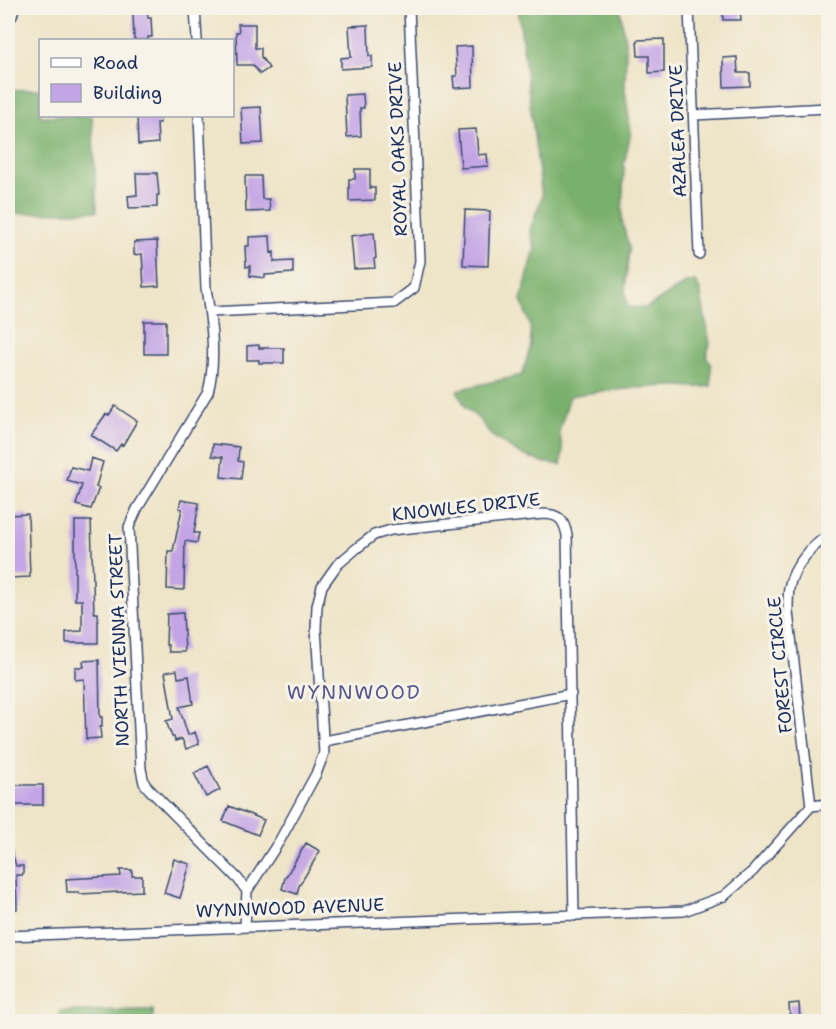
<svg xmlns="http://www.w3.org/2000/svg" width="836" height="1029" viewBox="0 0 836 1029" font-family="'Shantell Sans',sans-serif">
<rect width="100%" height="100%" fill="#f7f3e8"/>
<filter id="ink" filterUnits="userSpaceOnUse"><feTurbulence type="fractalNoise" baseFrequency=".0167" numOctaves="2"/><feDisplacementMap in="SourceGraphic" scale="12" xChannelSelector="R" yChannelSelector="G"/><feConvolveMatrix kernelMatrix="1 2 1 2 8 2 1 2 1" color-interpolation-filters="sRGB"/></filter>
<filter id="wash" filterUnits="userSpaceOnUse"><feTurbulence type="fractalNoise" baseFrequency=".008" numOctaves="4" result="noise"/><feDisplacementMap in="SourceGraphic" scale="24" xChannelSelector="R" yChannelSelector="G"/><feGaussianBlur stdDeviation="1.35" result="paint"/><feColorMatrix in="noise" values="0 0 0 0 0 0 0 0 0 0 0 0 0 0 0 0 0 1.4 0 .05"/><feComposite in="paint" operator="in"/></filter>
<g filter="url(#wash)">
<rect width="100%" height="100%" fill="#eee4c7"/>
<path fill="#79b06c" stroke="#4a7065" stroke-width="1.5" d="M518 8H620L626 47 625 90 631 132 624 164 622 220 629 249 625 291 627 307 646 308 686 283 695 281 700 290 710 344 706 357 711 363V386C695 389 685 385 669 386 636 388 603 390 570 396L559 431 563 451 561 465 542 462 518 453 491 435 479 419 466 408 457 390 522 375 531 345 530 325 521 300 535 249 530 230 542 197Z
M40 89V116H92L97 211 8 214V90Z
M153 1010V1021H59L60 1011Z"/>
<g id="blocks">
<path fill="#c3a4e5" d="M137 8H147L148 18H151L152 37H148V40H134L133 13H138Z
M723 8H740L741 20H723Z
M238 24H255V48H261V57L269 68 260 74 253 65H237L236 32H239Z
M368 25 369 56H372V67L341 69V58L351 57 349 26Z
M664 39V72L649 73V56H638L637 40Z
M472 46 473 87 454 88 453 76H457L455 47Z
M737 57 738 73H750V86L724 87 723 58Z
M363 94 364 108H360L361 136 347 137 345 95Z
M261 107 263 143 243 144 241 108Z
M137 116H159L160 123H157L158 143 138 145Z
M476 129 478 155 487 154 488 166 461 168 458 130Z
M355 169H370V188H375V200L349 201V179H355Z
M136 173H157L159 195H157V207L129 208 128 196 137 195Z
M245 176H261L262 199H269L270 211 246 212Z
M465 210 490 211 488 266 463 265Z
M374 233 376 258 374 259 375 268 354 269 351 236Z
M270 236 271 253 274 252V262L293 261V273L265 275V278L250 276V266L246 267 245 246H249V237Z
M157 241 159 286 144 287 142 254 134 255V242Z
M144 321H166V354H144Z
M259 345V348H284V363H259V360H247V346Z
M115 406 137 421 123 445 121 444 116 451 91 435 106 414 109 415Z
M213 444 239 447 238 461 243 462 241 479 221 477 223 457 212 456Z
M91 458 103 462 96 487 99 488 91 509 76 505 82 485 67 481 71 467 88 471Z
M181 500 199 503 194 533H199L197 543 185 541 184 590 167 589 168 551H173L182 509 179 508Z
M28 514 30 577 8 578V515Z
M75 521H91L94 613H98V643H66V632L82 631V600H75Z
M183 613 185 652H169L168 645H166L167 614Z
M99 660 100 717H102V727H100L101 738 86 739 84 679 75 680V667H84L83 661Z
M177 670 178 678 189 676 193 704 179 707 188 735 195 732 199 744 186 749 182 739 175 741 174 737H172L166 721 173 719 165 672Z
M208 766 220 790 206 797 194 773Z
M9 785H43V805H9Z
M229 806 264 820 258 835 223 821Z
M306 843 320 851 299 886 297 894 282 889 285 878Z
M8 845H10L16 866H23V875H16L17 909 8 910Z
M174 859 190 864 180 898 164 893Z
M120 870H132V876H142V891L79 894V892H67L66 879 121 876Z
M799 1003 800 1022H790L789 1004Z"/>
</g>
</g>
<g filter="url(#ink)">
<use href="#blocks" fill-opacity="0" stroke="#3b4a6e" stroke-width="1.5"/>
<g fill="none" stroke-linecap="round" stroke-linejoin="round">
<defs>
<path id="street" d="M195 8 197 40
M689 8 699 254
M8 21 12 16 14 8
M694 115 828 108
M199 116 206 288C211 321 217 359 208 392L137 509 129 527 141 769 144 783 149 789 238 879 247 891
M210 312 394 303 414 288 420 261 409 8
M828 536C811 546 793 567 789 588 788 596 788 604 788 612L811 806 828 804
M324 741 571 694
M245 926 247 891 280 840 316 774 324 753 316 629 317 606 322 586 337 565 357 548 374 535 391 530 543 514C559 514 564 520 567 535L574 916
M8 936 684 911 724 896 753 871 811 806"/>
</defs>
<use href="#street" stroke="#3b4a6e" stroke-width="12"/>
<use href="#street" stroke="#fff" stroke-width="9"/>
</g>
</g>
<g text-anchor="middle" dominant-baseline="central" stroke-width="6" stroke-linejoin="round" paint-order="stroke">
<g font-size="18" fill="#1b2f5e" stroke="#f7f3e8">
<text transform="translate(678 131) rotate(-92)">AZALEA DRIVE</text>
<text transform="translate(398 149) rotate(-92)">ROYAL OAKS DRIVE</text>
<text transform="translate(466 507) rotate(-6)">KNOWLES DRIVE</text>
<text transform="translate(119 640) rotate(-92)">NORTH VIENNA STREET</text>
<text transform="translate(780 665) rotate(-95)">FOREST CIRCLE</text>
<text transform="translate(290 908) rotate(-2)">WYNNWOOD AVENUE</text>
</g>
<g font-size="20" letter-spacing="1.5" fill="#56588d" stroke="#f7f3e8">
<text x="354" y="692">WYNNWOOD</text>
</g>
</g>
<rect width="836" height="1029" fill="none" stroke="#f7f3e8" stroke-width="30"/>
<rect x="39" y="39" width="195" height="78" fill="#f7f3e8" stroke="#9fa5b1" stroke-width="1.5"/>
<rect x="51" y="58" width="30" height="9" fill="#ffffff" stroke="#9fa5b1" stroke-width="1.5"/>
<text x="93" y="69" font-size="18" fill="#1b2f5e">Road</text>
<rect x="51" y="84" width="30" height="18" fill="#c3a4e5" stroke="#9fa5b1" stroke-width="1.5"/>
<text x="93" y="99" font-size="18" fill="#1b2f5e">Building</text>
</svg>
